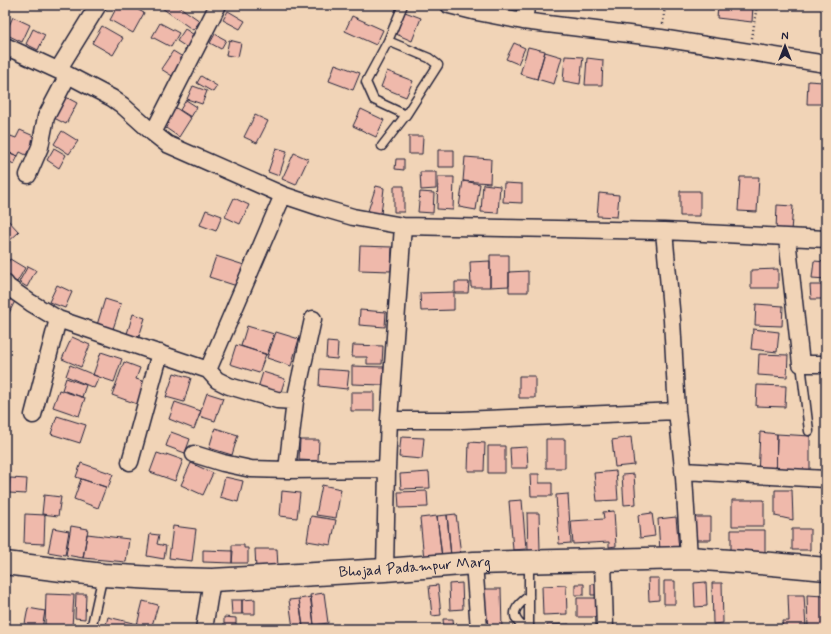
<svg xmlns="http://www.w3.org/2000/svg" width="831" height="634" viewBox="0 0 831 634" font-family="Mynerve,sans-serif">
<rect width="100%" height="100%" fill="#f1d4b7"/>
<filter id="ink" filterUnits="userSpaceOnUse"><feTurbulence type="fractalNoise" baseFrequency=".025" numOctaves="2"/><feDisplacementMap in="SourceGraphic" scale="8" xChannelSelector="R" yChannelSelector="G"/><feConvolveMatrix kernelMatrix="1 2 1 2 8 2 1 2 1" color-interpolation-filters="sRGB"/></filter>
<g filter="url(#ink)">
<path fill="#efb9ab" stroke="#22223b" d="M118 5H129L144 13 133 33 110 20Z
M165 5H177L200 21 193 30 162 8Z
M697 5H713V9L696 7Z
M718 5H753L752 22 717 18Z
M228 11 245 21 240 29 223 20Z
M405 12 421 18 412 41 396 34Z
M352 16 383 30 376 45 345 31Z
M13 17 30 25 22 42 5 34Z
M160 23 179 33 171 47 152 37Z
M102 26 123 38 113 55 92 43Z
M33 29 45 35 38 50 26 44Z
M185 29 199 38 191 50 177 41Z
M215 34 226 40 221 49 210 43Z
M229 40 241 43 238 57 226 55Z
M514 43 525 48 518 64 506 59Z
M528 47 545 51 537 79 520 74Z
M173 51 186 59 174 77 161 69Z
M545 52 562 57 554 84 537 79Z
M565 56 583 57 580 84 563 81Z
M587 58 603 60 602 85H585Z
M335 64 360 73 353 90 329 81Z
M387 71 413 81 406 97 381 87Z
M201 76 217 86 213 92 197 83Z
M808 81 823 82V104H807Z
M193 86 207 91 202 104 187 99Z
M64 96 77 103 66 124 52 117Z
M186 100 197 107 191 117 180 110Z
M176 108 191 118 179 137 163 126Z
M361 109 384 120 376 137 353 126Z
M255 115 268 121 257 143 244 137Z
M20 130 36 137 30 152 28 151 26 155 20 152 18 156 5 151V134L16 138Z
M62 131 78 141 69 154 54 144Z
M409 136H423L422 154H409Z
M54 148 66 155 59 168 47 160Z
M276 148 287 151 279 176 268 172Z
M438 150H454V167H438Z
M5 151 18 156 14 164 5 160Z
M294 153 308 159 296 185 282 179Z
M465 157 491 159 490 183 463 181Z
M396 159H404V170L395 169Z
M420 172H436V189L421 190Z
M438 177H454L453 210 437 209Z
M740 177H759L757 212 738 211Z
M463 181 480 184 476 210 459 207Z
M504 183 522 184V203L503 202Z
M483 184 500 186 498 213 481 212Z
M376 186 384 188 381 214 368 211Z
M394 186H404V212H394Z
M680 191H700V216H680Z
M420 192 434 193 433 213 418 212Z
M599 193 619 195 617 217 597 216Z
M234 198 249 205 240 224 225 217Z
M777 205 793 206 791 231 776 230Z
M206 210 222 216 216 231 200 225Z
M6 218 19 232 5 245V219Z
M360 246 392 247 391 271 359 270Z
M490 255H509V286L490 287Z
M216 256 244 265 237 286 209 277Z
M10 259 25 268 17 282 5 276V268Z
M490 261V287H471L470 262Z
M814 261 826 262V279L812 278Z
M28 266 36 270 27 287 19 282Z
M778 269V288H751V270Z
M528 271V292H509V272Z
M455 282H469L468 293H455Z
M57 285 72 292 65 308 49 302Z
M810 285H826V299H811Z
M454 292V310L421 311 420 293Z
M5 296 15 301 8 315 5 314Z
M105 299 121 304 113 329 97 325Z
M756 304 783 306 782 326 755 325Z
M360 310 386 312 385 327 359 325Z
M133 314 145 318 138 340 126 337Z
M247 326 274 334 267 355 241 346Z
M753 329 779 332 777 352 751 349Z
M276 332 299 339 291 366 267 358Z
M72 337 90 345 81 367 62 359Z
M327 342 338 343 337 359 326 358Z
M236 345 266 354 259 373 230 364Z
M353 345 383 346 382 364H367V357H352Z
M101 352 122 359 114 382 93 375Z
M759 354 788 355 787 377 758 375Z
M124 362 140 368 136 379 145 382 137 404 112 395Z
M70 365 99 377 94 388 66 376Z
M352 366 384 367 383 385 352 384Z
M320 369 349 371 347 389 319 386Z
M263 372 285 379 280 395 258 388Z
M174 373 191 378 184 402 166 397Z
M519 376H535V398H519Z
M66 378 86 385 82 397 62 390Z
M757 385 786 386 785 407 756 406Z
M59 390 85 398 79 416 53 407Z
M351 392H374V411H351Z
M207 393 223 398 215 421 199 416Z
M175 402 201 411 194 429 169 419Z
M57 416 86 425 80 443 51 434Z
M215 428 238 435 232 455 209 448Z
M171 432 190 439 185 453 166 446Z
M760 432 777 434 776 476H758Z
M777 434 810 436V476H776Z
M401 437 424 438 422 459 399 457Z
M631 437 634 465 615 467 612 440Z
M546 439H565V468H546Z
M300 440H319L318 461 299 460Z
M469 442 485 443 484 471H468Z
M488 446H505V473H488Z
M527 447 528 468H511L510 448Z
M157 453 166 456V454L183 460 175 481 150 472Z
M81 463 113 474 108 488 76 477Z
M191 463 213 473 203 495 181 485Z
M616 471 618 500 597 501 594 473Z
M429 472 430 488 401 489 400 474Z
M530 474H539V483H552V496H531Z
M634 474 636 504 624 505 622 475Z
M225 477 243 481 238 502 220 497Z
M10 478 27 479 26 494 9 493Z
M81 479 106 487 98 508 74 499Z
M322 485 341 489 336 518 316 515Z
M775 490H792L793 520 775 516Z
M282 491 300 493 297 518 280 516Z
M427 491 428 507 399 508 398 492Z
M568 494 571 543 559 544 556 495Z
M44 495 61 497 58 516 42 514Z
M522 500 526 549 513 550 509 501Z
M732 500H764V526H732Z
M614 511 616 546 609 547V542L573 544 571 521 604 519 603 512Z
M527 513H539L540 550 528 551Z
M652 513 655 536 640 538 638 515Z
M25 514 45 515 44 544 24 543Z
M456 514 461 555 451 556 447 515Z
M447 515 451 556 442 557 437 516Z
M311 516 336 520 331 545 307 541Z
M437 516 442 558 424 559 420 518Z
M676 517 679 550 660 551 658 519Z
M691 517H711V540H691Z
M821 523H826V556H822Z
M71 526 88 529 83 558 66 555Z
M173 526 196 529 192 561 169 558Z
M53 528 69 531 65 555 48 552Z
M792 529H810V550H792Z
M731 530H765V555H731Z
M87 534 129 539 126 562 83 558Z
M150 534 159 535 157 544 166 546 164 559 147 556Z
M232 545H244V548H248V563H232Z
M255 549H277L278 568 256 569Z
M203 550 233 551 232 563 203 562Z
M648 578H659V600L649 601Z
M664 581H675V604H664Z
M706 582 707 606 695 607 694 583Z
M462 583 463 609 450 610 449 584Z
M712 583H722L723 623 713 624Z
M575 584H584V595H575Z
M591 584H601L600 595H591Z
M438 585 441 615 432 616 429 586Z
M566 585 567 614 543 615 542 586Z
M484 589H501L502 629H486Z
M824 589H826V612H824Z
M324 593 328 623 314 625 310 595Z
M46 594 74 595 72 627 45 625Z
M76 594H86L85 619 75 618Z
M788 595H804L806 629H783L782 621H789Z
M807 595 824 596V629H808Z
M311 597 314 625 303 627 299 599Z
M577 598H598V617H577Z
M255 599V614H242V600Z
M299 599 303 627 293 628 289 600Z
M231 600H242V614H232Z
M143 601 158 605 151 629H136Z
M28 608 45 611 42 629H24Z
M108 617 137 624 136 629H105Z
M224 617 236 618V629H224Z
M443 619H453L454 629H444Z
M569 624V629H547V625Z"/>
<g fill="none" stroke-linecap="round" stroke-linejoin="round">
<defs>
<path id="lane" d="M388 41 429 58 438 65 406 115 374 100 366 82 388 41 403 5
M5 58 11 49
M382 146 406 115
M801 364 809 431
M529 562V626H522C508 614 517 605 529 596
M91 629 103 575"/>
<path id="street" d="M449 5 477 12 523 21 661 38 826 64
M523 21 527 5
M5 46 68 75 112 98 122 105 153 133 167 144 283 195 322 208 353 217 403 226 664 231 826 239
M58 70 98 5
M153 133 218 5
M28 175 40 147 46 117 68 75
M664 231 672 320 677 411 684 477 689 558
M787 238 801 364H826
M5 283 8 287 31 303 58 319 208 370 283 195
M208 370 217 380 229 386 277 400 295 401
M33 415 58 319
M389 420H462L677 411
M194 454 223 463 251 469 287 470 387 469
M130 462 160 353
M287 470 295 401 313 319
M683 471 826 479
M603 560 605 629
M474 563 479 629
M385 570 387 469 389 420 403 226
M204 629 212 580"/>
<g id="secondary">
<path id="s1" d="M5 563 103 575 172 579 212 580 385 570 474 563 689 558 772 564 826 569"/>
</g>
</defs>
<use href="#lane" stroke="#22223b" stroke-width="11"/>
<use href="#street" stroke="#22223b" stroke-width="19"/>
<use href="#secondary" stroke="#22223b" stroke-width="25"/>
<path stroke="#22223b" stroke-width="2.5" stroke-dasharray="1 3" stroke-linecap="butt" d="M663 24 665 5
M752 38 757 5"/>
<use href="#lane" stroke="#f1d4b7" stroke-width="8"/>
<use href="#street" stroke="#f1d4b7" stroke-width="16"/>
<use href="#secondary" stroke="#f1d4b7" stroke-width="22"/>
</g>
</g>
<g text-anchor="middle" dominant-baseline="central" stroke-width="4" stroke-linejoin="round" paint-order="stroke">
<g font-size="15" fill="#22223b" stroke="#f1d4b7">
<text stroke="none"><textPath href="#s1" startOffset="411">Bhojad Padampur Marg</textPath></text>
</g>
</g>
<rect width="831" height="634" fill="none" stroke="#f1d4b7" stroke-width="20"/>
<rect x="10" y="10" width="811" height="614" fill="none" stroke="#22223b" stroke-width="1.5" filter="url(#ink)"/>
<g transform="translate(785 46)" stroke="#f1d4b7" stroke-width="3" paint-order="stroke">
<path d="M0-3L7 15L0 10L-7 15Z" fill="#22223b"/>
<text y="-6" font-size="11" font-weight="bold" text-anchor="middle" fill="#22223b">N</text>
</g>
</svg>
